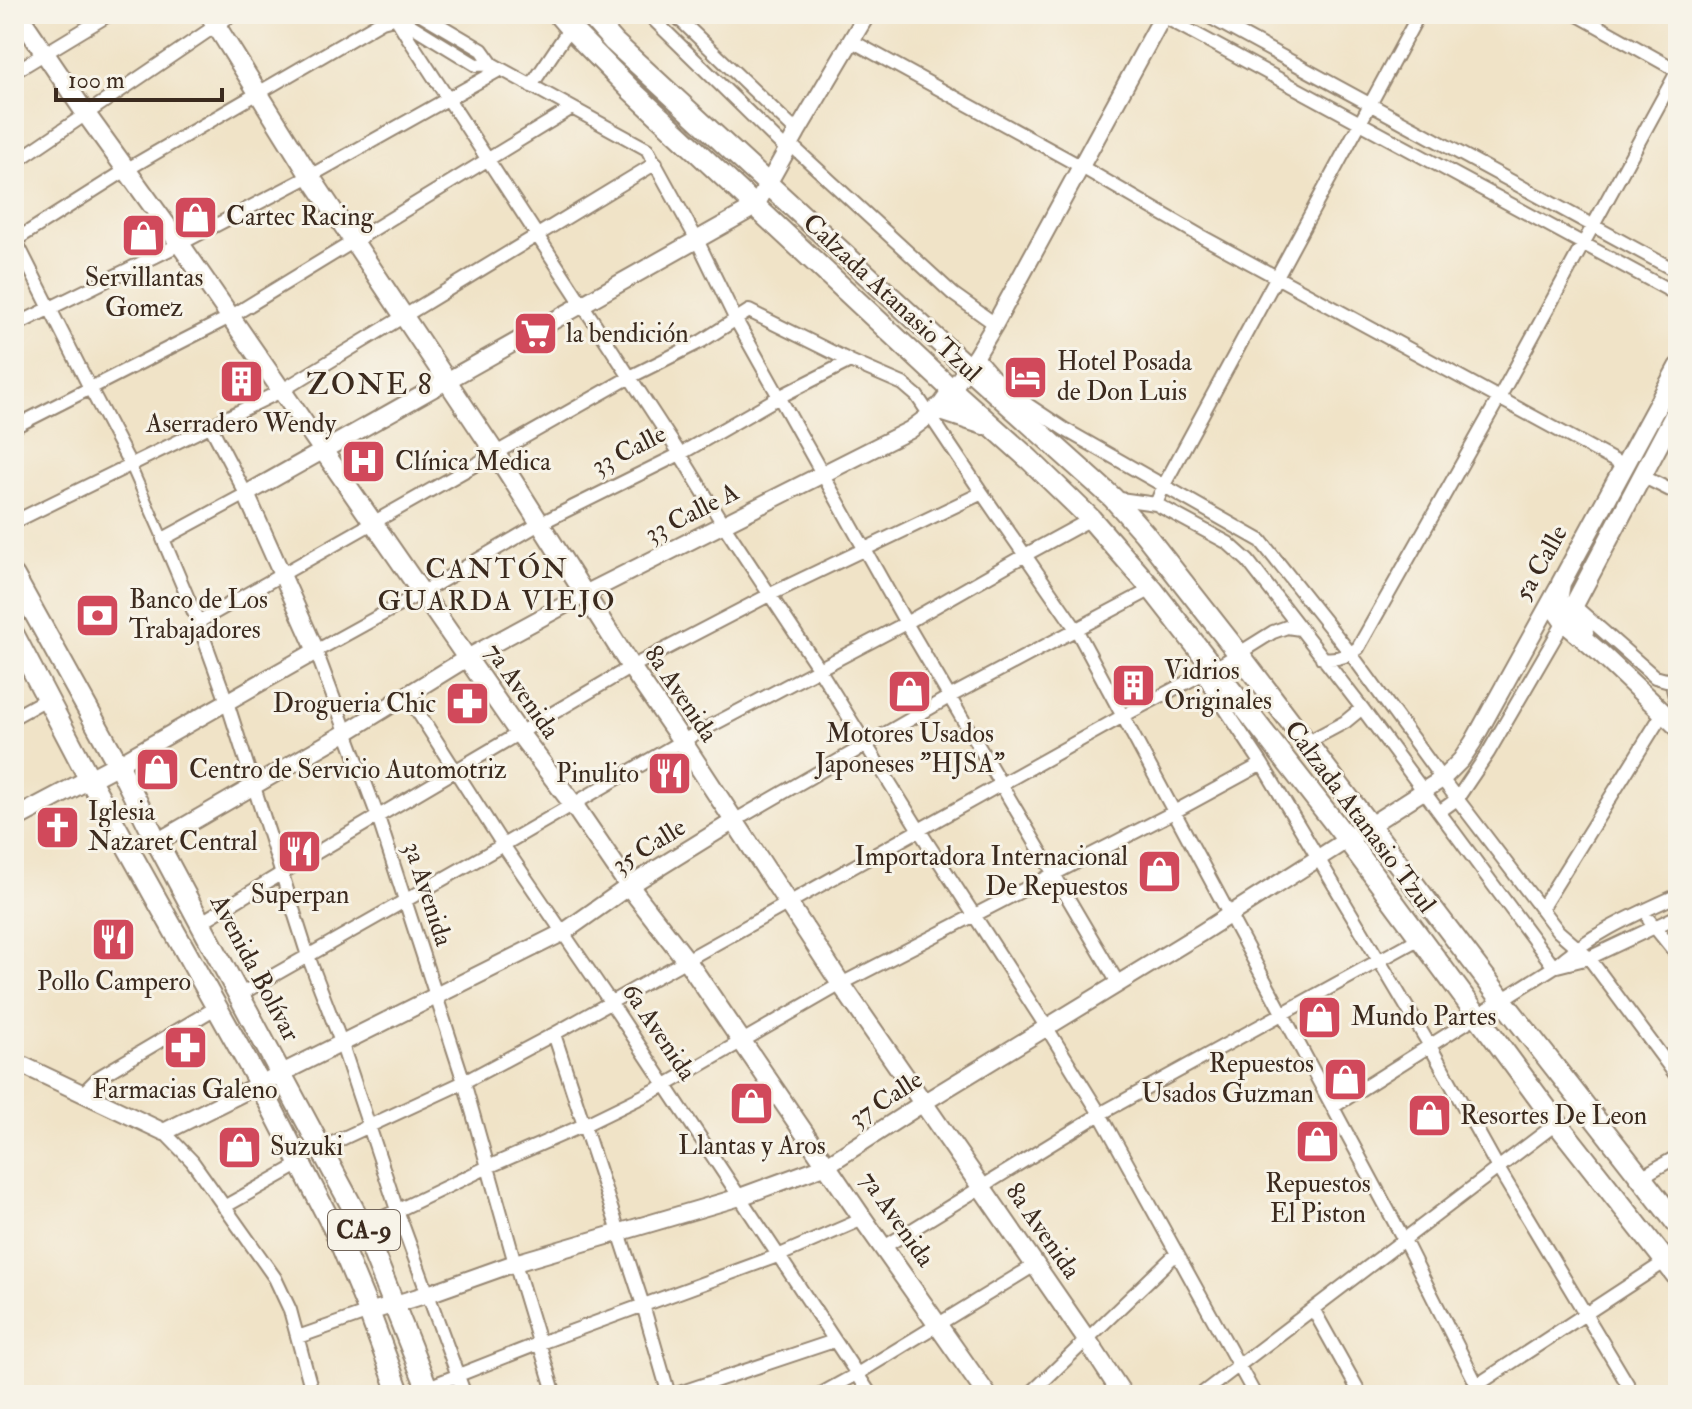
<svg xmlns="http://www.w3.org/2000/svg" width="1692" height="1409" viewBox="0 0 1692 1409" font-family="'IM FELL Double Pica',serif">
<rect width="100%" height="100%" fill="#f7f3e8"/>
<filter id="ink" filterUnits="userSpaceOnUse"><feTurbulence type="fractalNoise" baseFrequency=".0125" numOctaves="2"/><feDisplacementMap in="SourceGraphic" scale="16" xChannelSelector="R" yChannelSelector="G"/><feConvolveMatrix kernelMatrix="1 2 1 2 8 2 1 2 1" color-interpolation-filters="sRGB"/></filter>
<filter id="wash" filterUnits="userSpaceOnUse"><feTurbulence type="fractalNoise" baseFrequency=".006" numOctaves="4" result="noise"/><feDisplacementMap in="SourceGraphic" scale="32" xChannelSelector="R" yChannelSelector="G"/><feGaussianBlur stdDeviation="1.8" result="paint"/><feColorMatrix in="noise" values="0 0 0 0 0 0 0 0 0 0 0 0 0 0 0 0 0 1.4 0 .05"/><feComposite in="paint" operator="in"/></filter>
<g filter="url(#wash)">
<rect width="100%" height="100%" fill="#f0e3c7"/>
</g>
<g filter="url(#ink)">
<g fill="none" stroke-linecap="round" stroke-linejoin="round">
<defs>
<path id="pedestrian" d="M130 464 163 539"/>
<path id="minor" d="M421 14 482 50 492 64 647 149 697 240 736 320 906 623 1118 983
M648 14 787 150
M674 14 797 132
M1159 14 1678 295
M1204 14 1678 272
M1576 14 1678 71
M396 16 476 65 492 64
M852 41 1080 166 1199 235 1624 466
M14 72 110 14
M531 86 570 28
M790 144 953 294 995 324
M14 163 233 14
M14 237 90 388 130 464
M14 241 126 170 382 21 397 17 398 21 409 39 680 454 723 524 819 669 919 830 1047 1028 1100 1114 1255 1395
M14 326 180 244 310 176 501 69
M976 356 994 377 1028 405 1064 429 1261 541 1351 654 1442 779 1558 931 1589 958 1678 1078
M210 425 246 494 163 539 198 622 227 702 308 956 341 1042 397 1210 465 1395
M14 427 230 317 572 108
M1642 476 1678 494
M1113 498 1156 504 1228 543 1248 561 1362 708 1554 967
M1156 504 1164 485 1419 14
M14 522 281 391 656 163
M1579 610 1655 677 1666 680 1678 678
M198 622 630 377 702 341 749 311 850 361 903 384 917 396 982 493 1076 629 1404 1240 1482 1395
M1322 658C1335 660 1347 657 1358 648L1499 398 1678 70
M1202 674 1262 764 1430 1046 1498 1168 1634 1395
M407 695 503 845 611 1003 871 1395
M14 717 48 698
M1317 737 1345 722 1362 708
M1439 812 1457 799 1488 753 1564 622 1574 616 1583 614
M734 821 949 697 1152 589
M1541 909 1663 713
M1649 920 1678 956
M200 923 282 873 631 667 771 594 982 493
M1557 966 1589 958 1678 916
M239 995 503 845 682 741 906 623 1025 555 1091 519
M554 1034 643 1305 669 1395
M83 1093 99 1077 217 1007
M1333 1107 1554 967C1590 934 1634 915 1678 895
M164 1132 192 1161 275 1278 290 1310 313 1395
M322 1148 464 1082 554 1034 1123 716 1225 662 1273 632 1287 627 1300 629
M1641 1177 1678 1156
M224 1207 300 1164
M363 1227 488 1167 584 1125 666 1085 841 984 1174 812 1262 764
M884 1247 1100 1114 1420 938
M1313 1309 1361 1395
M298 1337 369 1312
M428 1387 540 1343 780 1255 863 1219
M14 1392 33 1395
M555 1395 515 1263 464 1082 378 817 316 651 421 593 539 524 680 454 779 397 850 361
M673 1395 834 1341
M819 1395 857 1374 1035 1265
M1029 1395 1177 1253
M1200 1395 1557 1123
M1462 1395 1666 1261"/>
<path id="tertiary" d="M118 764 316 651 246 494 755 207 797 132 867 14
M157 842 347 732 467 658 585 594 910 430 938 409 976 356 995 324 1164 14
M14 1061 164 1132 564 932 629 886 734 821
M369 1312 428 1294 515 1263 740 1197 827 1165 923 1103 1201 933 1442 779 1461 760 1473 742 1558 588"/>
<path id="secondary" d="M18 14 86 114 180 244 519 733 573 804 629 886 687 961 863 1219 987 1395
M209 14 310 176 496 454 631 667 682 741 841 984 1087 1340 1123 1395
M1678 367 1561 583 1557 607V612L1564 622 1599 652 1678 727
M1584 632C1578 624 1571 616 1574 605L1678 408
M1678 679 1676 688 1678 696
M14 819 118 764"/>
<path id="primary" d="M558 14 570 28 631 90 952 390 1029 459 1091 519 1152 589 1347 839 1557 1123 1678 1277
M589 14 614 42 768 184 968 368 1113 498 1144 533 1239 654 1502 1000 1678 1225
M938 409 984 424
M14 576 118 764 157 842 363 1227 430 1395
M14 635 90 780 260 1085 337 1235 369 1312 400 1395"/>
</defs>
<use href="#pedestrian" stroke="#968672" stroke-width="13"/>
<use href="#minor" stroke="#968672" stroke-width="16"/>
<use href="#tertiary" stroke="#968672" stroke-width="20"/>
<use href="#secondary" stroke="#968672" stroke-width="22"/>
<use href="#primary" stroke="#968672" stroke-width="24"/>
<use href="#pedestrian" stroke="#fff" stroke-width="9"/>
<use href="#minor" stroke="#fff" stroke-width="12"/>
<use href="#tertiary" stroke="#fff" stroke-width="16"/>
<use href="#secondary" stroke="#fff" stroke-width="18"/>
<use href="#primary" stroke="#fff" stroke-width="20"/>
</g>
</g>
<defs>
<symbol id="shop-square" viewBox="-11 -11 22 22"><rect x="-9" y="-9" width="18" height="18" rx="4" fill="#d1495b" stroke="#f7f3e8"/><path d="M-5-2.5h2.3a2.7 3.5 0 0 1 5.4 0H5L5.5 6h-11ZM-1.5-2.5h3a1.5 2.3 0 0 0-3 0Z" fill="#fff"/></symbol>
<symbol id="supermarket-square" viewBox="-11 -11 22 22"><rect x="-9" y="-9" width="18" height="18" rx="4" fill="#d1495b" stroke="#f7f3e8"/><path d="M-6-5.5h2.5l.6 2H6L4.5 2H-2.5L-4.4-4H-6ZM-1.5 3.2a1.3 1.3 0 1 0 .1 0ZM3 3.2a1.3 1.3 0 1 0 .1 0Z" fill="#fff"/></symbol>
<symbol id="hotel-square" viewBox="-11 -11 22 22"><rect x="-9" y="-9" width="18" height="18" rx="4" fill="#d1495b" stroke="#f7f3e8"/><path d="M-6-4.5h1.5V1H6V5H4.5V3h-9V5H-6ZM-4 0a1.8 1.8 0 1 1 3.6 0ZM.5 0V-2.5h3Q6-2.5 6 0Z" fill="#fff"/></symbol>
<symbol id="building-square" viewBox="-11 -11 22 22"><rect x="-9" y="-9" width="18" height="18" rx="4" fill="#d1495b" stroke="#f7f3e8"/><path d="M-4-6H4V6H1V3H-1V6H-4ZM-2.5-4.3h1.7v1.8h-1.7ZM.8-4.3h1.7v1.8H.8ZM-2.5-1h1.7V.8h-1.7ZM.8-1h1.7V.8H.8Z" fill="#fff"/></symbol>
<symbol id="hospital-square" viewBox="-11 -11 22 22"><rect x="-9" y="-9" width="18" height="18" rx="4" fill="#d1495b" stroke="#f7f3e8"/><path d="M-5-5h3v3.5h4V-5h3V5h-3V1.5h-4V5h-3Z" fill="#fff"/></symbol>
<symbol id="bank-square" viewBox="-11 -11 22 22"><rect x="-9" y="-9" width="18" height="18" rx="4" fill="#d1495b" stroke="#f7f3e8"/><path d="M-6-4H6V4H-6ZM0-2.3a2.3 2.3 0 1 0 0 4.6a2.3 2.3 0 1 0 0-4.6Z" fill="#fff"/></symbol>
<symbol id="pharmacy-square" viewBox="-11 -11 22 22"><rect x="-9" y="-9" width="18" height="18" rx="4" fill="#d1495b" stroke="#f7f3e8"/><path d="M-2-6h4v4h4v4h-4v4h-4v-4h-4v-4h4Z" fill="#fff"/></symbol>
<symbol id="restaurant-square" viewBox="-11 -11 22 22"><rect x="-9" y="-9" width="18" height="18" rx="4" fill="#d1495b" stroke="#f7f3e8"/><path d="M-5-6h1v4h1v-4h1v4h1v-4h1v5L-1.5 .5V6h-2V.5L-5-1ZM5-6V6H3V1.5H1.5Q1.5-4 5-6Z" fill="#fff"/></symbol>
<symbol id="church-square" viewBox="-11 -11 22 22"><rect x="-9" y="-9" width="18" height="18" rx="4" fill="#d1495b" stroke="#f7f3e8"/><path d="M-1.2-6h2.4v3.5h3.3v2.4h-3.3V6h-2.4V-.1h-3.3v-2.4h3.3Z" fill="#fff"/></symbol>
</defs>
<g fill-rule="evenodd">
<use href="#shop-square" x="170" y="192" width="51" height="51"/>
<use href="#shop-square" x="118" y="210" width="51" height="51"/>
<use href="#supermarket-square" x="510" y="308" width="51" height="51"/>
<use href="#hotel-square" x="1000" y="352" width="51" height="51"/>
<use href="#building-square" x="216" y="356" width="51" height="51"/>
<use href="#hospital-square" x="338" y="436" width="51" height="51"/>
<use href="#bank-square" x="72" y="590" width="51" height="51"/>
<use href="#building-square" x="1108" y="660" width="51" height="51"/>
<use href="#shop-square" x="884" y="666" width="51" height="51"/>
<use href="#pharmacy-square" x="442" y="678" width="51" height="51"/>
<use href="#shop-square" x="132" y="744" width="51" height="51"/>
<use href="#restaurant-square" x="644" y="748" width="51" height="51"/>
<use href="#church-square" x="32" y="802" width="51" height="51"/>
<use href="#restaurant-square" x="274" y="826" width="51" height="51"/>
<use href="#shop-square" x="1134" y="846" width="51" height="51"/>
<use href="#restaurant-square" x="88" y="914" width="51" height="51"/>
<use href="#shop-square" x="1294" y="992" width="51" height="51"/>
<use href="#pharmacy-square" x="160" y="1022" width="51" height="51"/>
<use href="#shop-square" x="1320" y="1054" width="51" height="51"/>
<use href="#shop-square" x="726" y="1078" width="51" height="51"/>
<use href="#shop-square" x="1404" y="1090" width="51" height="51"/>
<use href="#shop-square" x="1292" y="1116" width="51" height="51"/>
<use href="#shop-square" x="214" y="1122" width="51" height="51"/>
</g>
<g text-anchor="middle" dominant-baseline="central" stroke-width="6" stroke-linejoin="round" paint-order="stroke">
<rect fill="#f7f3e8" stroke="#73665b" stroke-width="2" x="328" y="1210" width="72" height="40" rx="6"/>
<g font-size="24" font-weight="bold" fill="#3b2a1e">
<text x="364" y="1230">CA-9</text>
</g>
<g font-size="26" fill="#3b2a1e" stroke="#f7f3e8" text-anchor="start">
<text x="226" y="217">Cartec Racing</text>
<text x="144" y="278" text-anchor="middle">Servillantas<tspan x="144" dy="30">Gomez</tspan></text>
<text x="566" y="334">la bendición</text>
<text x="1057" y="362">Hotel Posada<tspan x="1057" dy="30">de Don Luis</tspan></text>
<text x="241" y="424" text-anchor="middle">Aserradero Wendy</text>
<text x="395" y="462">Clínica Medica</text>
<text x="129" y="600">Banco de Los<tspan x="129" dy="30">Trabajadores</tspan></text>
<text x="1164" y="671">Vidrios<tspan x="1164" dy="30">Originales</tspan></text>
<text x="436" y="704" text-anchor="end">Drogueria Chic</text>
<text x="910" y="734" text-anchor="middle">Motores Usados<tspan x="910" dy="30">Japoneses "HJSA"</tspan></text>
<text x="189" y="770">Centro de Servicio Automotriz</text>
<text x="639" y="774" text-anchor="end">Pinulito</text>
<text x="88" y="812">Iglesia<tspan x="88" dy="30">Nazaret Central</tspan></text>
<text x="1128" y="857" text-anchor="end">Importadora Internacional<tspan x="1128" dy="30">De Repuestos</tspan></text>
<text x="300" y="895" text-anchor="middle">Superpan</text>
<text x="114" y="982" text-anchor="middle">Pollo Campero</text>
<text x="1351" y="1017">Mundo Partes</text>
<text x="1314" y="1064" text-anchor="end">Repuestos<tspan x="1314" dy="30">Usados Guzman</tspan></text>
<text x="185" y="1090" text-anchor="middle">Farmacias Galeno</text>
<text x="1460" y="1116">Resortes De Leon</text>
<text x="752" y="1146" text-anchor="middle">Llantas y Aros</text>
<text x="270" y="1147">Suzuki</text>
<text x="1318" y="1184" text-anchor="middle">Repuestos<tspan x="1318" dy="30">El Piston</tspan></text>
</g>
<g font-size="26" fill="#3b2a1e" stroke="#f7f3e8">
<text transform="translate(892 298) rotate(43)">Calzada Atanasio Tzul</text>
<text transform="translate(629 450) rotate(-27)">33 Calle</text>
<text transform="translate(692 513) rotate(-27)">33 Calle A</text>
<text transform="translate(1541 563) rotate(-61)">5a Calle</text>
<text transform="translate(522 691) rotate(55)">7a Avenida</text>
<text transform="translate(681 694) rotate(56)">8a Avenida</text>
<text transform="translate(1360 817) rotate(53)">Calzada Atanasio Tzul</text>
<text transform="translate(649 846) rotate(-32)">35 Calle</text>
<text transform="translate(428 894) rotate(72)">3a Avenida</text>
<text transform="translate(255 968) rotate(62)">Avenida Bolívar</text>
<text transform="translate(659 1032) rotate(56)">6a Avenida</text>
<text transform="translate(886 1099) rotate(-33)">37 Calle</text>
<text transform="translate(897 1219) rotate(55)">7a Avenida</text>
<text transform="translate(1043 1231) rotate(55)">8a Avenida</text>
</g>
<g font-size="28" letter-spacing="2" fill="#3b2a1e" stroke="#f7f3e8">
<text x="497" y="569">CANTÓN<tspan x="497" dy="32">GUARDA VIEJO</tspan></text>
</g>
<g font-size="30" letter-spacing="2" fill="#3b2a1e" stroke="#f7f3e8">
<text x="370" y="384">ZONE 8</text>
</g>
</g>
<rect width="1692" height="1409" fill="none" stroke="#f7f3e8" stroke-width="48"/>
<path d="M56 88v12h166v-12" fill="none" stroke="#3b2a1e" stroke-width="4"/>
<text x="68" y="88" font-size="24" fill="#3b2a1e" stroke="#f7f3e8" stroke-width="6" paint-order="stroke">100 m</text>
</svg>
